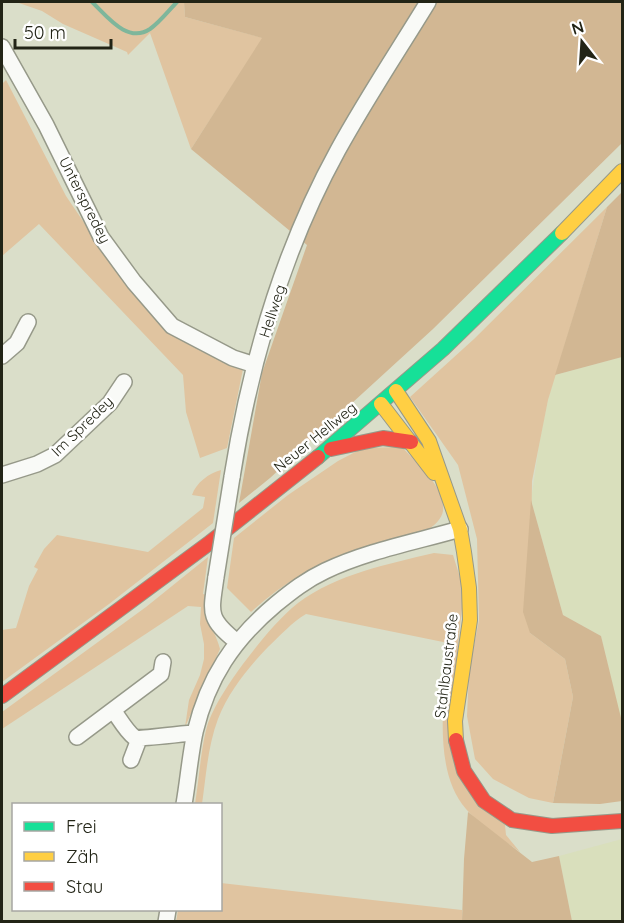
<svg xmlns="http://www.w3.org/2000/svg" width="624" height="923" viewBox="0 0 624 923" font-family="Quicksand,sans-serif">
<rect width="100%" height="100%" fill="#dadec9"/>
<path fill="#d9dfbc" d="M622 357V725L601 636 563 615 531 500 540 439 548 400 555 375Z
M622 839V921H572L559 856Z"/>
<path fill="#e0c4a0" d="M16 2H184L185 17 263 38 191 149 150 33 128 55 127 52 63 24 42 11Z
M6 80 66 196 106 255 175 334 243 369 227 448 200 458 186 412 183 375 39 224 2 256V84Z
M607 207 548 400 532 481 530 633 565 659 573 697 553 803 529 798 493 779 475 759 467 716 469 671 479 620 477 539 458 465 410 397 474 339Z
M402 447C416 463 446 487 443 511 442 518 435 525 429 529 408 540 377 543 353 551 316 564 280 585 251 612L227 588 234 538 288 495 338 461 363 448Z
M221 470 213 523 109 604 2 682V630L16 628 29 586 38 569 34 567 44 549 57 535 148 552 203 508 205 497 192 495C196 483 209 473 221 470Z
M434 553 453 555 464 590 448 738 505 825 506 835 520 852C502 839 480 826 466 809 431 769 445 693 448 643L306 614C292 622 280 636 268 647 248 668 229 691 218 719 208 745 206 776 202 804H195C199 780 201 746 208 723 216 702 230 682 243 664 259 643 277 620 298 603 337 574 388 564 434 553Z
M208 557 203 594 206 595C202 623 214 625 220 649L185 727 189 700 200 675 204 659V644L200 624 201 607 188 606 2 729V712L146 607Z
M221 883 462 910V922H176L178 910H220Z"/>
<path fill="#d2b793" d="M184 2H622V143L433 329 270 478 239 503 262 373 307 245 191 149 262 38 185 17Z
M622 192V357L555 375 607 207Z
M531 500 563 615 601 636 622 722V801L600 804 553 803 573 697 565 659 530 633 523 612Z
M468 812 532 862 559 856 572 921H462L464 859Z"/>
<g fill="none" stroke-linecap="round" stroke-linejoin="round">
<path stroke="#7eb69b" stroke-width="4" d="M92 2C107 16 127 44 150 29 160 22 169 10 177 2"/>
<defs>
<path id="street" d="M2 47 46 125 101 237 134 282 172 326 233 358 255 365
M2 356 17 343 28 322
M2 475 37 464 55 455 110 403 124 382
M232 477C250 364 283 250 338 150 366 99 398 51 428 2
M216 577C211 613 207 618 237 642
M113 710C119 718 126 731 134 737 138 740 185 733 195 733
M77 737 161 674 163 662
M131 760 139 739
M184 804C188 781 190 756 195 732 208 678 233 640 276 604 292 591 306 580 325 571 367 551 415 542 460 529
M166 922 168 910"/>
<path id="fast" d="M318 457 443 349 562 233"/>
<path id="slow" d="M562 233 622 171
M396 391 429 441 460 529 464 552 469 588 470 620 455 721 456 740
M381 404 434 473"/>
<path id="jam" d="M331 449 383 438 411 442
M2 696 208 544 318 457
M456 740 464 771 484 801 512 820 552 826 622 821"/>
</defs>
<use href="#street" stroke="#969989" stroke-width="18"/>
<use href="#fast" stroke="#969989" stroke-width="16"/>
<use href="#slow" stroke="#969989" stroke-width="16"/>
<use href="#jam" stroke="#969989" stroke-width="16"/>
<use href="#street" stroke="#f9faf7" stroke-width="15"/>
<use href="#fast" stroke="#16e098" stroke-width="14"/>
<use href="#slow" stroke="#ffcf43" stroke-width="14"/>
<use href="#jam" stroke="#f24e42" stroke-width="14"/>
<defs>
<path id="street-bridge" d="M216 577 232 477"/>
</defs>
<use href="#street-bridge" stroke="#969989" stroke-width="18" stroke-linecap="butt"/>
<use href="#street-bridge" stroke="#f9faf7" stroke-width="15"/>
</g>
<g text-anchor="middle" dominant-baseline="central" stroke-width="5" stroke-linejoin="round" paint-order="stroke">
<g font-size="15" fill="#222416" stroke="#fff">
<text transform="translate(85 200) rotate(63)">Unterspredey</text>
<text transform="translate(272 311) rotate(-72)">Hellweg</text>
<text transform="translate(82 426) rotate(-44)">Im Spredey</text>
<text transform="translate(315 437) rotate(-39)">Neuer Hellweg</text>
<text transform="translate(446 666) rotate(-83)">Stahlbaustraße</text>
</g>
</g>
<rect width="624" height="923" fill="none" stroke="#222416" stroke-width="6"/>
<rect x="12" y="803" width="210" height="108" fill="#ffffff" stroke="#a7a7a2" stroke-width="1.5"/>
<rect x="24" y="822" width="30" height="9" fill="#16e098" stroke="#a7a7a2" stroke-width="1.5"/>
<text x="66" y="833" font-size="18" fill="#222416">Frei</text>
<rect x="24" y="852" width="30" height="9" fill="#ffcf43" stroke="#a7a7a2" stroke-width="1.5"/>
<text x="66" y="863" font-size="18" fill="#222416">Zäh</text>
<rect x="24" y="882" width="30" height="9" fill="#f24e42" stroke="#a7a7a2" stroke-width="1.5"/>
<text x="66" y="893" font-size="18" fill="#222416">Stau</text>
<g transform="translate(582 42) rotate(343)" stroke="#ffffff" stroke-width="4.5" paint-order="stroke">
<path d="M0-4.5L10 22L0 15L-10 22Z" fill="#222416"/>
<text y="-9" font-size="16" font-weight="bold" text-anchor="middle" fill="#222416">N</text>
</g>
<path d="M15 39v9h96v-9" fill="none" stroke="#222416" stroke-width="3"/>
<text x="24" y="39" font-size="18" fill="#222416" stroke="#ffffff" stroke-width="4.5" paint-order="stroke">50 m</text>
</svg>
